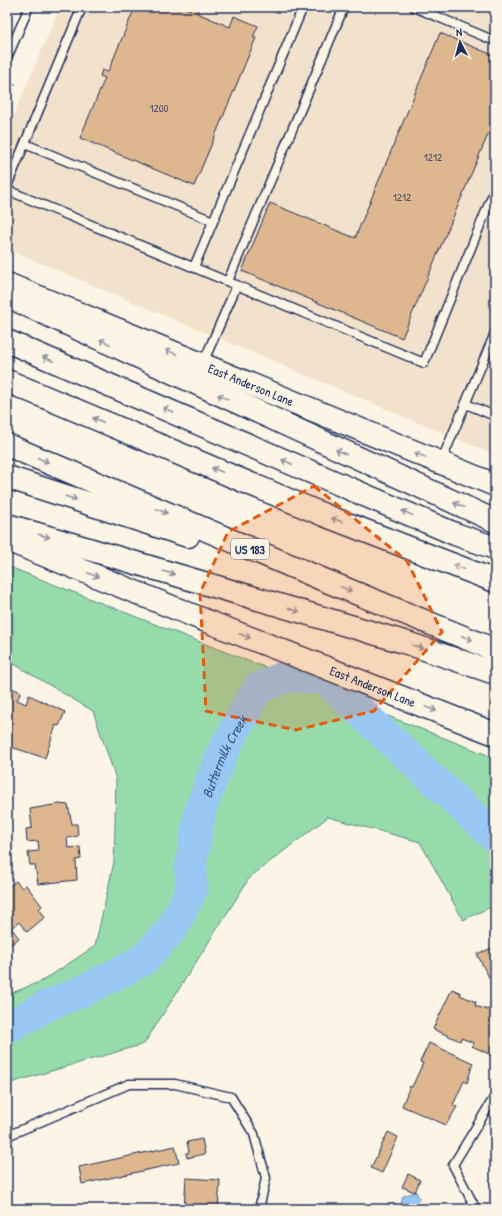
<svg xmlns="http://www.w3.org/2000/svg" width="502" height="1216" viewBox="0 0 502 1216" font-family="'Patrick Hand',sans-serif">
<rect width="100%" height="100%" fill="#fcf5e5"/>
<filter id="ink" filterUnits="userSpaceOnUse"><feTurbulence type="fractalNoise" baseFrequency=".025" numOctaves="2"/><feDisplacementMap in="SourceGraphic" scale="8" xChannelSelector="R" yChannelSelector="G"/><feConvolveMatrix kernelMatrix="1 2 1 2 8 2 1 2 1" color-interpolation-filters="sRGB"/></filter>
<g filter="url(#ink)">
<path fill="#f3e2cb" d="M60 7H495V455L7 249V131Z"/>
<path fill="#96dcaa" stroke="#588684" d="M7 566 495 758V905L463 920 420 842 328 817 250 877 144 1044 7 1084V995L44 980 95 946 114 862 116 779 93 711 9 661 7 657Z"/>
<path fill="#97c7f2" stroke="#658ab7" d="M416 1192 420 1199 415 1203V1209H400L403 1196Z"/>
<g fill="none" stroke-linecap="round" stroke-linejoin="round">
<path stroke="#97c7f2" stroke-width="32" id="s1" d="M7 1028 46 1006 83 991 142 961 172 929 192 889 190 869 201 808 222 753 258 688 287 676 325 679 495 837"/>
</g>
<path fill="#dfb78f" stroke="#1b2f5e" d="M135 7H183L190 10 192 7H198L197 13 230 27 234 16 258 26 253 37 256 38 194 186 80 138 105 78 100 76 102 70 108 72Z
M440 33 495 56V118L402 338 242 271 270 203 355 238Z
M9 687 21 692 17 700 26 704 29 695 65 712 59 726 56 725 45 758 8 746 12 736 7 734V688Z
M59 804 68 805 72 824H77L78 836 67 838 68 848 80 847 81 859 76 860 77 880 38 884 35 865H30L28 852 39 851 38 841 27 842 26 829 32 828 30 809Z
M16 881 22 888 26 885 42 906 39 909 45 917 27 932 19 922 11 928 19 938 7 948V888Z
M495 947V989L477 954Z
M452 989 461 993 460 995 476 1002 475 1006 488 1010 490 1007 495 1010V1059L490 1056 491 1055 472 1046 474 1043 461 1038 460 1041 433 1029Z
M429 1043 473 1063 467 1083 464 1081 453 1105 457 1107 446 1125 402 1106 410 1086 412 1087 423 1063 420 1062Z
M388 1132 398 1137 382 1173 371 1168Z
M202 1139 205 1154 187 1158 186 1153 189 1152 187 1142Z
M175 1146 179 1163 82 1184 79 1167Z
M408 1174 420 1180 415 1192 402 1187Z
M186 1178 220 1180 218 1209H184Z"/>
<g fill="none" stroke-linecap="round" stroke-linejoin="round">
<defs>
<path id="service" d="M414 7 495 41
M7 58 29 7
M25 144 213 221
M7 186 82 7
M7 190 424 363 495 189
M194 267 303 7
M228 281 344 7
M203 363 237 285
M466 404 495 416
M441 462 495 333
M7 1136 129 1084H175L231 1097 254 1134 266 1178 259 1209
M476 1209 453 1165 495 1096"/>
<g id="secondary">
<path id="s2" d="M7 284 495 485"/>
<path id="s3" d="M7 540 209 622 495 734"/>
</g>
<path id="motorway" d="M7 296 495 521
M7 341 455 534 495 548
M7 381 324 515 495 581
M7 445 324 580 495 650
M7 477 188 536
M7 525 404 642 495 673"/>
</defs>
<use href="#service" stroke="#1b2f5e" stroke-width="11"/>
<use href="#secondary" stroke="#1b2f5e" stroke-width="25"/>
<use href="#motorway" stroke="#1b2f5e" stroke-width="25"/>
<path stroke="#1b2f5e" stroke-width="2.5" stroke-dasharray="1 3" stroke-linecap="butt" d="M7 97 9 98 15 83"/>
<use href="#service" stroke="#fcf5e5" stroke-width="8"/>
<use href="#secondary" stroke="#fcf5e5" stroke-width="22"/>
<use href="#motorway" stroke="#fcf5e5" stroke-width="22"/>
</g>
<defs><path id="oneway-shaft" d="M-6 0H5M1.5-3L5.5 0L1.5 3" fill="none" stroke-width="1.6" stroke-linecap="round" stroke-linejoin="round"/></defs>
<g stroke="#8c92a2">
<use href="#oneway-shaft" transform="translate(105 342) rotate(-155)"/>
<use href="#oneway-shaft" transform="translate(171 352) rotate(-158)"/>
<use href="#oneway-shaft" transform="translate(48 359) rotate(-157)"/>
<use href="#oneway-shaft" transform="translate(223 397) rotate(-155)"/>
<use href="#oneway-shaft" transform="translate(168 410) rotate(-157)"/>
<use href="#oneway-shaft" transform="translate(98 420) rotate(-157)"/>
<use href="#oneway-shaft" transform="translate(341 452) rotate(-156)"/>
<use href="#oneway-shaft" transform="translate(420 455) rotate(-158)"/>
<use href="#oneway-shaft" transform="translate(43 460) rotate(23)"/>
<use href="#oneway-shaft" transform="translate(287 462) rotate(-157)"/>
<use href="#oneway-shaft" transform="translate(217 470) rotate(-157)"/>
<use href="#oneway-shaft" transform="translate(71 498) rotate(18)"/>
<use href="#oneway-shaft" transform="translate(459 505) rotate(-156)"/>
<use href="#oneway-shaft" transform="translate(162 511) rotate(23)"/>
<use href="#oneway-shaft" transform="translate(407 513) rotate(-157)"/>
<use href="#oneway-shaft" transform="translate(337 520) rotate(-159)"/>
<use href="#oneway-shaft" transform="translate(44 536) rotate(16)"/>
<use href="#oneway-shaft" transform="translate(459 567) rotate(-159)"/>
<use href="#oneway-shaft" transform="translate(169 573) rotate(16)"/>
<use href="#oneway-shaft" transform="translate(93 575) rotate(22)"/>
<use href="#oneway-shaft" transform="translate(346 589) rotate(22)"/>
<use href="#oneway-shaft" transform="translate(294 610) rotate(17)"/>
<use href="#oneway-shaft" transform="translate(245 636) rotate(21)"/>
<use href="#oneway-shaft" transform="translate(467 638) rotate(22)"/>
<use href="#oneway-shaft" transform="translate(418 647) rotate(19)"/>
<use href="#oneway-shaft" transform="translate(431 709) rotate(21)"/>
</g>
</g>
<path fill="#e8590c" fill-opacity="0.2" stroke="#e8590c" stroke-width="3" stroke-dasharray="8 5" stroke-linejoin="round" d="M314 486 407 561 442 632 374 711 296 730 206 711 200 593 228 532Z"/>
<g text-anchor="middle" dominant-baseline="central" stroke-width="3" stroke-linejoin="round" paint-order="stroke">
<g font-size="11" fill="#4c516a">
<text x="159" y="108">1200</text>
<text x="433" y="157">1212</text>
<text x="402" y="197">1212</text>
</g>
<rect fill="#fcf5e5" stroke="#5e6a86" stroke-width="1" x="231" y="539" width="38" height="20" rx="3"/>
<g font-size="12" font-weight="bold" fill="#1b2f5e">
<text x="250" y="549">US 183</text>
</g>
<g font-size="13" fill="#1b2f5e" stroke="#fcf5e5">
<text stroke="none"><textPath href="#s2" startOffset="264">East Anderson Lane</textPath></text>
<text stroke="none"><textPath href="#s3" startOffset="394">East Anderson Lane</textPath></text>
</g>
<g font-size="14" font-style="italic" fill="#3a5583" stroke="#fcf5e5">
<text stroke="none"><textPath href="#s1" startOffset="378">Buttermilk Creek</textPath></text>
</g>
</g>
<rect width="502" height="1216" fill="none" stroke="#fcf5e5" stroke-width="24"/>
<rect x="12" y="12" width="478" height="1192" fill="none" stroke="#1b2f5e" stroke-width="1.5" filter="url(#ink)"/>
<g transform="translate(460 42) rotate(354)" stroke="#fcf5e5" stroke-width="3" paint-order="stroke">
<path d="M0-3L7 15L0 10L-7 15Z" fill="#1b2f5e"/>
<text y="-6" font-size="11" font-weight="bold" text-anchor="middle" fill="#1b2f5e">N</text>
</g>
</svg>
